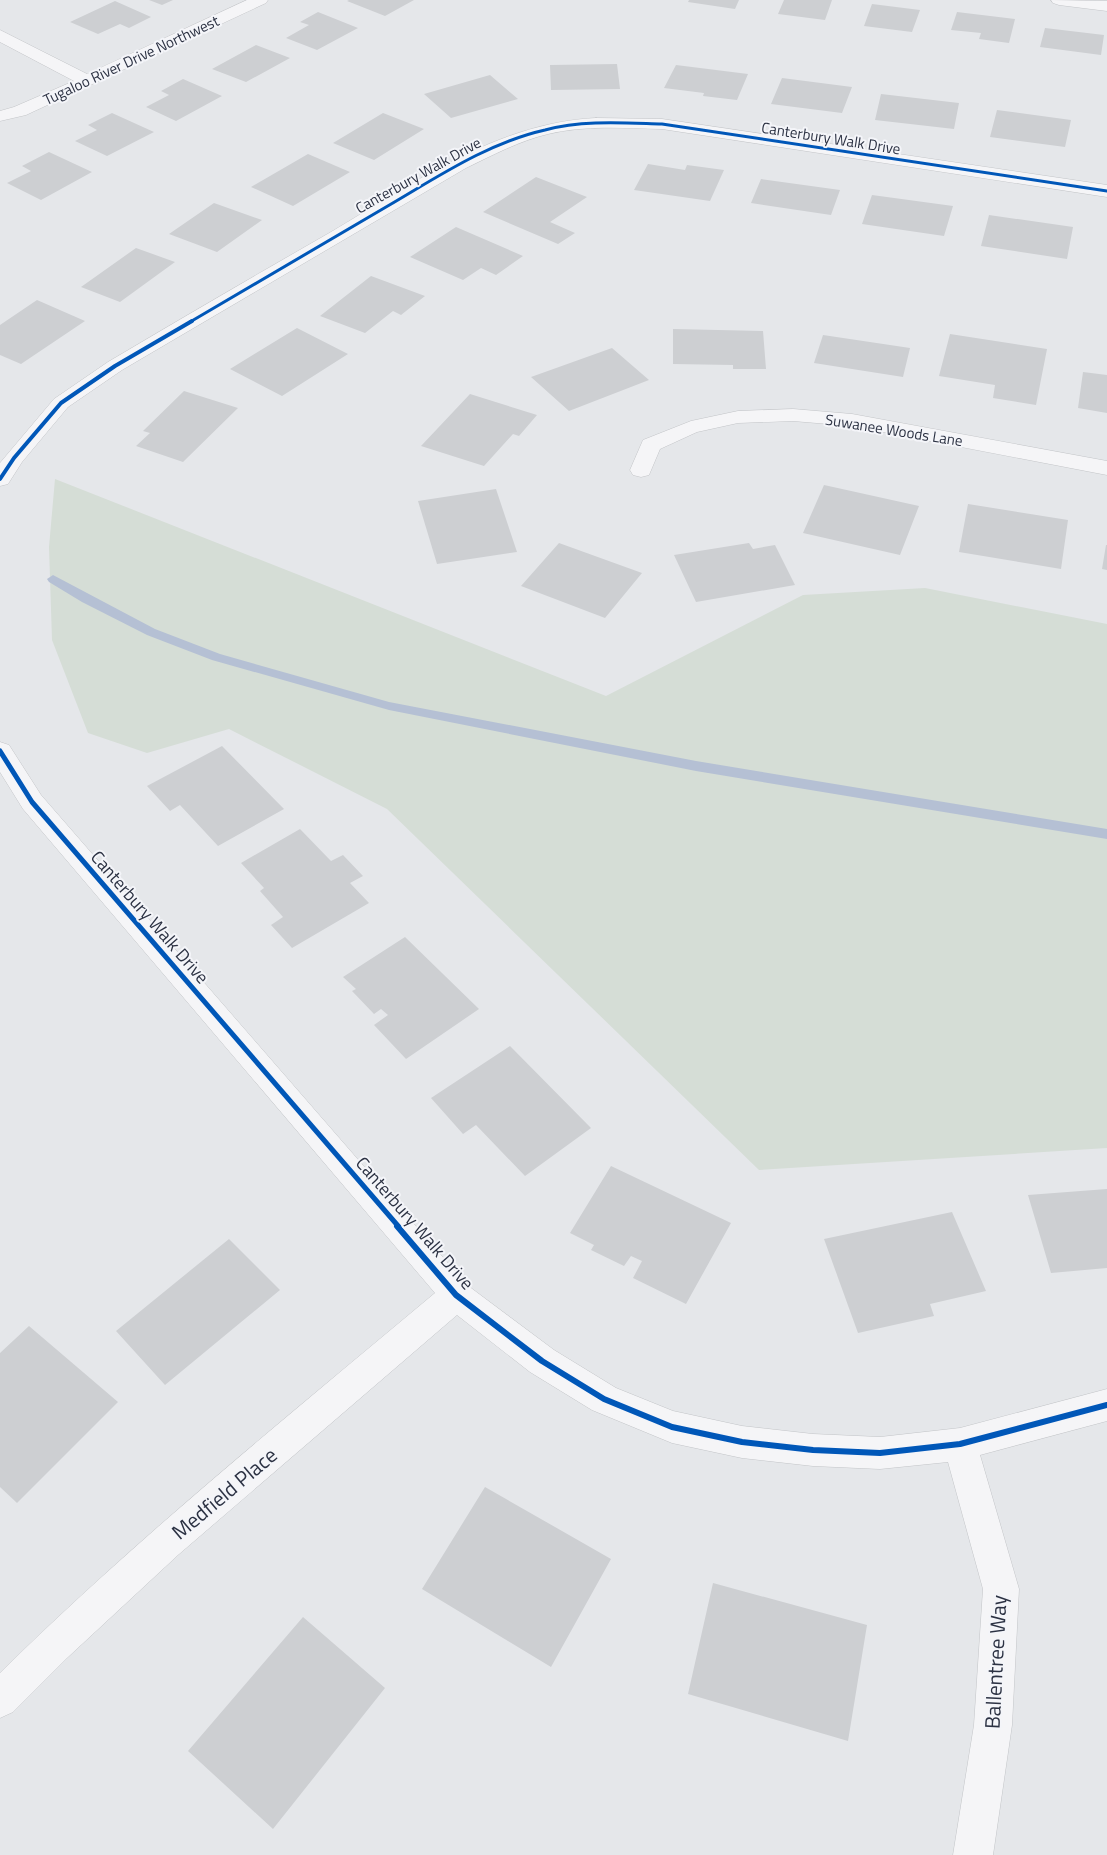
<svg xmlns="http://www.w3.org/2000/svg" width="1107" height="1855" viewBox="0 0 1107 1855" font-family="'Titillium Web',sans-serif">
<rect width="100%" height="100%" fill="#e5e7ea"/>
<path fill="#d5ddd6" d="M55 479 606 696 803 595 925 588 1107 624V1148L759 1170 387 809 229 729 147 753 88 733 52 640 49 547Z"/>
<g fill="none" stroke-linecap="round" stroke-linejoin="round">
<path fill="#b5c0d4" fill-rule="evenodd" d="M53 575 155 629 220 654 389 702 696 761 1107 829V839L696 771 389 710 212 660 147 635 82 602 49 582 47 579Z"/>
</g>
<path fill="#cdcfd2" d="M149 0H173L162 5Z
M349 0H414L385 16 347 1Z
M689 0H739L735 9 688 2Z
M784 0H832L825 20 778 14Z
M115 1 151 17 129 28 120 24 98 34 70 22Z
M872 4 920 10 912 32 864 26Z
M318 12 358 28 317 50 286 38 309 25 300 22Z
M957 12 1015 19 1009 43 979 39 981 33 951 30Z
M1045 28 1104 35 1101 55 1040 47Z
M256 45 290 58 246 82 212 69Z
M617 64 620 89 551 90 550 65Z
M676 65 748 74 737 100 703 96 704 93 664 88Z
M490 75 518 99 451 118 424 94Z
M782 78 852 87 842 113 771 104Z
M183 79 222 96 176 121 146 107 169 95 161 91Z
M881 94 959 103 954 129 875 120Z
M997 110 1071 120 1065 147 990 137Z
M112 113 154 132 107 156 75 141 97 130 88 125Z
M383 113 424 129 374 160 333 143Z
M49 152 92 172 41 200 7 183 31 171 22 166Z
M308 154 350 172 293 206 251 187Z
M648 164 685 170 687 165 724 170 710 201 634 190Z
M536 177 587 197 550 222 575 233 558 244 483 212Z
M761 179 840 190 831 215 751 203Z
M872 195 953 206 944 236 862 224Z
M214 203 262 220 217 252 169 234Z
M989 215 1073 227 1067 259 981 246Z
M456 227 523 256 496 275 481 268 463 280 410 257Z
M136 248 175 262 120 302 81 287Z
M371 276 425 296 401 315 393 311 365 333 320 316Z
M37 300 85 321 21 364 0 355V325Z
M297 328 348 354 282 396 230 369Z
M673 329 763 331 766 369H733V365L673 364Z
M950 334 1047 349 1036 405 993 398 995 385 939 376Z
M823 335 910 348 903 377 814 363Z
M612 348 649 380 569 411 531 377Z
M1083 372 1107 375V413L1078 408Z
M184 391 238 408 183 462 136 446 150 433 143 431Z
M470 394 537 415 519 436 513 434 484 466 421 446Z
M824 485 919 506 900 555 803 533Z
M496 489 517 552 437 564 418 501Z
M968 504 1068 520 1061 569 959 552Z
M559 543 642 573 605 618 521 586Z
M749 543 753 549 775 545 795 585 696 602 674 555Z
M1106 545H1107V570L1102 569Z
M222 746 284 809 218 846 180 805 170 811 147 786Z
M300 829 331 861 343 855 363 876 350 883 369 903 292 948 271 925 283 917 260 891 264 888 241 863Z
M405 937 479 1009 406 1059 374 1025 388 1015 381 1009 374 1014 352 991 356 989 343 977Z
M510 1046 591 1128 525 1176 476 1125 463 1134 431 1098Z
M611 1166 731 1223 686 1304 633 1278 642 1261 631 1256 624 1266 591 1250 594 1245 570 1233Z
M1107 1189V1268L1051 1273 1028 1195Z
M952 1212 986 1291 930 1304 934 1316 858 1333 824 1239Z
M229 1239 280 1290 165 1385 116 1331Z
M29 1326 118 1402 17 1503 0 1487V1353Z
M485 1487 611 1559 551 1667 422 1589Z
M713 1583 867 1625 848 1741 688 1694Z
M303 1617 385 1688 273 1829 188 1751Z"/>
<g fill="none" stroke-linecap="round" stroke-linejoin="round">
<defs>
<path id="minor" d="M247 0H268L266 3 26 115 0 121V111L14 107 74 81 0 42V30L87 74Z
M1051 0 1107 1V11L1059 5 1053 3Z
M596 118 662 119 1107 185V197L662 129C624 128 585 125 548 134 519 141 493 155 466 168L122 370 68 407 22 462 8 484 0 486V463L54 399 108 362C182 318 256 275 331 232 414 183 497 123 596 118Z
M793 409 852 414 1107 461V475L852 426 793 421 738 423 697 432 660 449 649 475 641 477 633 475 630 470 643 440 691 421 738 411Z
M0 742 9 745 41 795 467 1285 554 1350 616 1388 673 1411 742 1426 813 1434 880 1437 960 1428 1107 1389V1421L980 1455 1019 1589 1012 1725 993 1855H953L974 1725 983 1589 948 1462 880 1469 813 1466 742 1458 672 1443 592 1410 530 1372 457 1315 178 1555 67 1658 13 1712 0 1718V1673C137 1538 287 1417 435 1293L23 809 0 772Z"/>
</defs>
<use href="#minor" stroke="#c3c5c8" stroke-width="1"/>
<use href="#minor" fill="#f5f5f7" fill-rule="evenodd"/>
<defs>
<path id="cycleway-far3" d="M190 322C255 284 320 246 386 207 436 178 487 143 545 130 583 120 623 123 662 124L1107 191"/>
<path id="cycleway-far2" d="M0 479 14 458 61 403 115 366 192 321"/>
<path id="cycleway-far1" d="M0 751 32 802 399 1227"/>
<path id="cycleway" d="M397 1226 456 1295 542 1361 604 1399 672 1427 742 1442 813 1450 880 1453 960 1444 1107 1405"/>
</defs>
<use href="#cycleway-far3" stroke="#f4f5f9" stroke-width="5"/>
<use href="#cycleway-far2" stroke="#f4f5f9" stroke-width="6"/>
<use href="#cycleway-far1" stroke="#f4f5f9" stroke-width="8"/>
<use href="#cycleway" stroke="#f4f5f9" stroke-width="9"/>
<use href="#cycleway-far3" stroke="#0057b8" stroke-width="3"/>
<use href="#cycleway-far2" stroke="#0057b8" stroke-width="4"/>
<use href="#cycleway-far1" stroke="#0057b8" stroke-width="5"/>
<use href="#cycleway" stroke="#0057b8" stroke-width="6"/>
</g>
<g text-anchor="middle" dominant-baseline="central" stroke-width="4" stroke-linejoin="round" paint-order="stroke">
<g font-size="15" fill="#2c3243" stroke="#f4f5f9">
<text transform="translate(131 60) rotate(-25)">Tugaloo River Drive Northwest</text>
<text transform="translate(831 138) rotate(9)">Canterbury Walk Drive</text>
<text transform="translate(418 175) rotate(-29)">Canterbury Walk Drive</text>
<text transform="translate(894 430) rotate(9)">Suwanee Woods Lane</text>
</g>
<g font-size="18" fill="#2c3243" stroke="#f4f5f9">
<text transform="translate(150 917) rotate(49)">Canterbury Walk Drive</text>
<text transform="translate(415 1223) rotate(49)">Canterbury Walk Drive</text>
</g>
<g font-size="21" fill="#2c3243" stroke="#f4f5f9">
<text transform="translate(224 1493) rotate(-40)">Medfield Place</text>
<text transform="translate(995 1662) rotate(-87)">Ballentree Way</text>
</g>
</g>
</svg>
